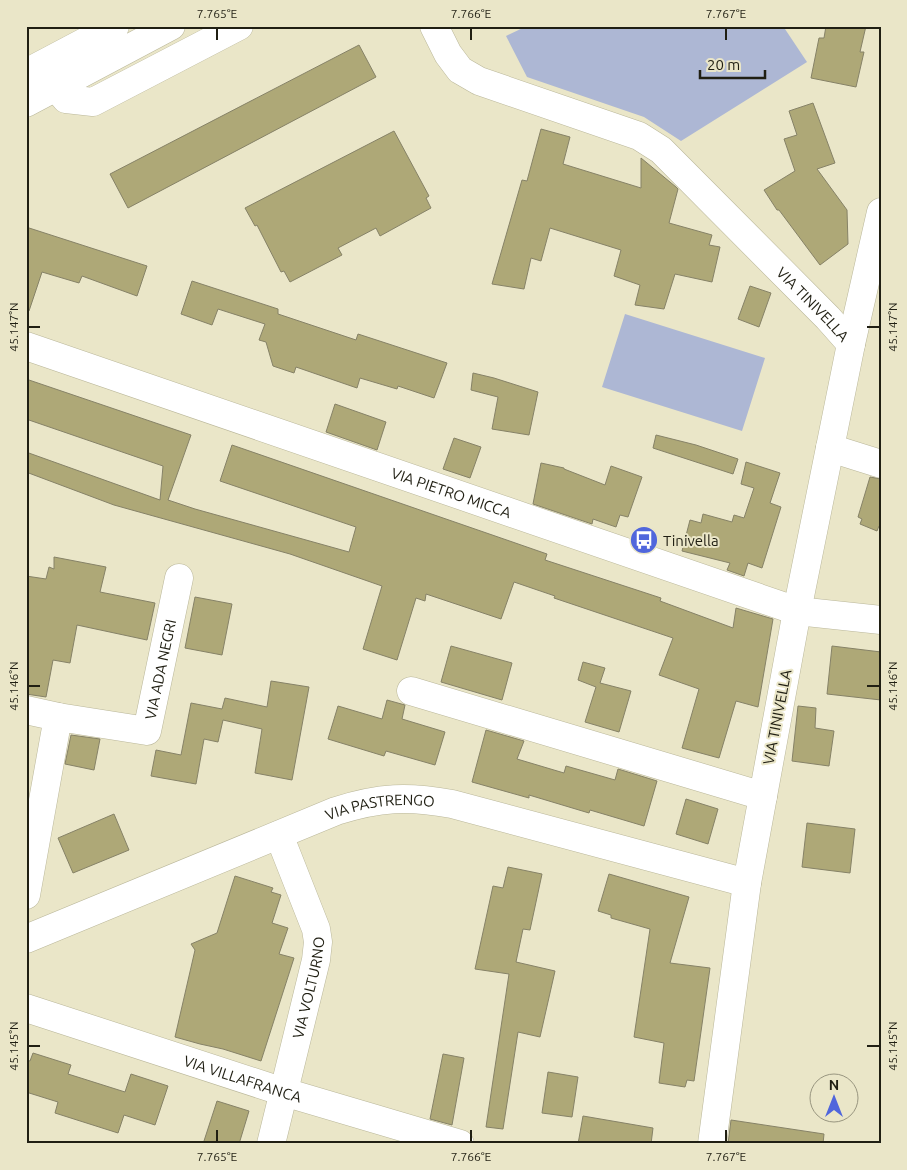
<svg xmlns="http://www.w3.org/2000/svg" width="907" height="1170" viewBox="0 0 907 1170" font-family="Ubuntu,sans-serif">
<rect width="100%" height="100%" fill="#eae6c8"/>
<path fill="#adb7d4" d="M527 26H783L807 62 681 141 644 117 527 77 506 36Z
M625 314 765 358 742 431 602 387Z"/>
<path fill="#aea877" stroke="#868267" d="M826 26H866L860 52H864L856 87 811 78 819 38H824Z
M359 45 376 77 128 208 110 174Z
M813 103 835 163 817 169 847 210 848 244 820 265 779 210H777L764 190 795 171 784 139 797 135 789 111Z
M541 129 570 137 563 164 641 188V158L676 187 678 189 669 223 712 235 709 245 720 247 712 282 675 274 664 309 635 305 640 285 614 276 621 250 550 228 541 261 531 258 524 289 492 284 522 180 527 181Z
M394 131 429 196 426 198 431 208 380 236 376 228 338 248 342 255 290 282 284 271 281 272 257 225 255 226 245 208Z
M26 227 147 266 137 296 82 276 79 283 42 272 29 311 26 310Z
M192 281 278 309V314L356 340 358 334 447 363 434 398 398 386 397 389 360 378 357 388 296 367 294 373 273 366 266 342 259 340 265 324 218 309 212 325 181 314Z
M750 286 771 293 759 327 738 319Z
M473 373 494 378 538 392 529 435 492 429 498 397 471 390Z
M26 379 191 435 168 500 195 509 349 552 356 527 220 481 232 445 498 537 547 554 545 560 661 598 660 601 733 628 736 608 773 619 758 707 736 701 719 758 682 748 699 689 659 675 673 638 554 598 555 596 514 582 501 619 426 594 425 601 416 598 397 660 363 649 382 586 290 554 114 505 26 472V452L160 500 163 466 26 419Z
M335 404 386 422 377 450 326 432Z
M656 435 696 445 738 459 733 474 653 448Z
M454 438 481 447 470 478 443 469Z
M746 462 780 473 770 503 781 507 762 568 748 563 744 576 727 570 730 563 682 551 690 520 701 523 703 514 732 522 734 515 744 518 754 488 741 484Z
M541 463 564 468V469L605 485 611 466 642 477 628 517 620 515 616 527 593 519 592 524 533 504Z
M870 477 881 479V527L879 526 877 531 860 524 862 519 858 517Z
M54 557 106 567 100 592 155 603 147 640 77 625 70 663 53 660 46 697 26 694V576L46 579 49 567 54 569Z
M195 597 232 604 222 655 185 648Z
M451 646 512 663 502 700 441 682Z
M832 646 881 652V700L827 694Z
M583 662 605 668 600 683 631 691 619 732 585 722 596 687 578 680Z
M271 681 309 687 292 780 255 773 262 729 223 720 218 742 204 739 196 784 151 776 156 750 181 755 191 703 222 709 225 698 267 707Z
M387 700 405 705 402 719 445 732 435 765 386 751 384 756 328 739 338 706 382 719Z
M798 706 816 708 815 728 834 731 829 766 792 761Z
M486 730 524 741 517 759 564 773 566 766 615 780 618 769 657 781 644 826 590 810 589 813 529 795V798L472 782Z
M71 735 100 739 94 770 65 764Z
M686 799 718 809 708 844 676 834Z
M114 814 129 850 73 873 58 838Z
M807 823 855 829 850 873 802 867Z
M508 867 542 874 530 930 523 929 516 962 555 971 540 1037 518 1032 503 1129 486 1127 509 974 475 969 493 886 503 888Z
M609 874 689 897 670 963 710 968 694 1081 687 1080 685 1087 659 1083 664 1043 634 1037 650 929 611 918V915L598 911Z
M235 876 273 888 271 892 281 895 272 923 288 928 279 954 294 958 261 1061 223 1049 200 1044 175 1037 195 950 191 944 217 933Z
M33 1053 71 1065 68 1074 125 1092 131 1074 168 1086 155 1125 124 1115 118 1133 55 1113 58 1102 26 1092V1060L30 1061Z
M443 1054 464 1058 452 1125 430 1119Z
M548 1072 578 1077 572 1117 542 1113Z
M217 1101 249 1111 239 1144H203Z
M583 1116 653 1128 651 1144H578Z
M731 1120 824 1134 823 1144H728Z"/>
<g fill="none" stroke-linecap="round" stroke-linejoin="round">
<defs>
<g id="minor">
<path id="s1" d="M434 26 448 54 460 70 479 81 639 136 661 150 828 318 851 344 797 611 747 883 712 1144"/>
<path d="M56 87 66 99 93 102 239 26"/>
<path d="M851 344 881 212"/>
<path id="s2" d="M26 346 797 611 881 620"/>
<path d="M830 448 881 464"/>
<path d="M411 691 763 796"/>
<path d="M26 710 58 717"/>
<path id="s3" d="M26 895 58 717 147 731 179 578"/>
<path id="s4" d="M26 939 336 811C380 797 408 796 452 804L747 883"/>
<path id="s5" d="M26 1008 284 1092 460 1144"/>
<path id="s6" d="M271 1144 316 960 318 942 316 929 279 835"/>
</g>
<path id="major" d="M26 73 115 26
M26 103 171 26"/>
</defs>
<use href="#minor" stroke="#bab79a" stroke-width="29"/>
<use href="#major" stroke="#bab79a" stroke-width="29"/>
<use href="#minor" stroke="#fff" stroke-width="28"/>
<use href="#major" stroke="#fff" stroke-width="28"/>
</g>
<path fill="none" stroke="#201f13" stroke-width="2" d="M217 28V40M471 28V40M726 28V40M28 327H40M867 327H880M28 686H40M867 686H880M28 1046H40M867 1046H880M217 1130V1142M471 1130V1142M726 1130V1142"/>
<defs>
<symbol id="bus-disc" viewBox="-11 -11 22 22"><circle r="9.5" fill="#5066dc" stroke="#eae6c8"/><path d="M-5-6H5V4H4V6H2V4H-2V6H-4V4H-5ZM-3.5-4V0h7V-4ZM-3.5 1.2v1.5H-2V1.2ZM2 1.2v1.5H3.5V1.2Z" fill="#fff"/></symbol>
</defs>
<g fill-rule="evenodd">
<use href="#bus-disc" x="628" y="524" width="32" height="32"/>
</g>
<g text-anchor="middle" dominant-baseline="central" stroke-width="4" stroke-linejoin="round" paint-order="stroke">
<g font-size="15" fill="#201f13" stroke="#eae6c8">
<text stroke="none"><textPath href="#s1" startOffset="485">VIA TINIVELLA</textPath></text>
<text stroke="none"><textPath href="#s2" startOffset="450">VIA PIETRO MICCA</textPath></text>
<text stroke="none"><textPath href="#s3" startOffset="334">VIA ADA NEGRI</textPath></text>
<text transform="translate(777 717) rotate(-79)">VIA TINIVELLA</text>
<text stroke="none"><textPath href="#s4" startOffset="380">VIA PASTRENGO</textPath></text>
<text stroke="none"><textPath href="#s6" startOffset="161">VIA VOLTURNO</textPath></text>
<text stroke="none"><textPath href="#s5" startOffset="228">VIA VILLAFRANCA</textPath></text>
</g>
<g font-size="15" fill="#201f13" stroke="#eae6c8" text-anchor="start">
<text x="663" y="540">Tinivella</text>
</g>
</g>
<rect width="907" height="1170" fill="none" stroke="#eae6c8" stroke-width="55"/>
<g transform="translate(834 1098)"><circle r="24" fill="#eae6c8" stroke="#999680"/>
<path d="M0-4L9 19L0 12L-9 19Z" fill="#5066dc"/>
<text y="-8" font-size="14" font-weight="bold" text-anchor="middle" fill="#201f13">N</text>
</g>
<path d="M700 70v8h65v-8" fill="none" stroke="#201f13" stroke-width="2.5"/>
<text x="707" y="70" font-size="15" fill="#201f13" stroke="#eae6c8" stroke-width="4" paint-order="stroke">20 m</text>
<rect x="28" y="28" width="852" height="1114" fill="none" stroke="#201f13" stroke-width="2"/>
<g font-size="12" text-anchor="middle" fill="#201f13">
<text x="217" y="18">7.765°E</text>
<text x="471" y="18">7.766°E</text>
<text x="726" y="18">7.767°E</text>
<text transform="translate(14 327) rotate(-90)" y="4">45.147°N</text>
<text transform="translate(893 327) rotate(-90)" y="4">45.147°N</text>
<text transform="translate(14 686) rotate(-90)" y="4">45.146°N</text>
<text transform="translate(893 686) rotate(-90)" y="4">45.146°N</text>
<text transform="translate(14 1046) rotate(-90)" y="4">45.145°N</text>
<text transform="translate(893 1046) rotate(-90)" y="4">45.145°N</text>
<text x="217" y="1161">7.765°E</text>
<text x="471" y="1161">7.766°E</text>
<text x="726" y="1161">7.767°E</text>
</g>
</svg>
